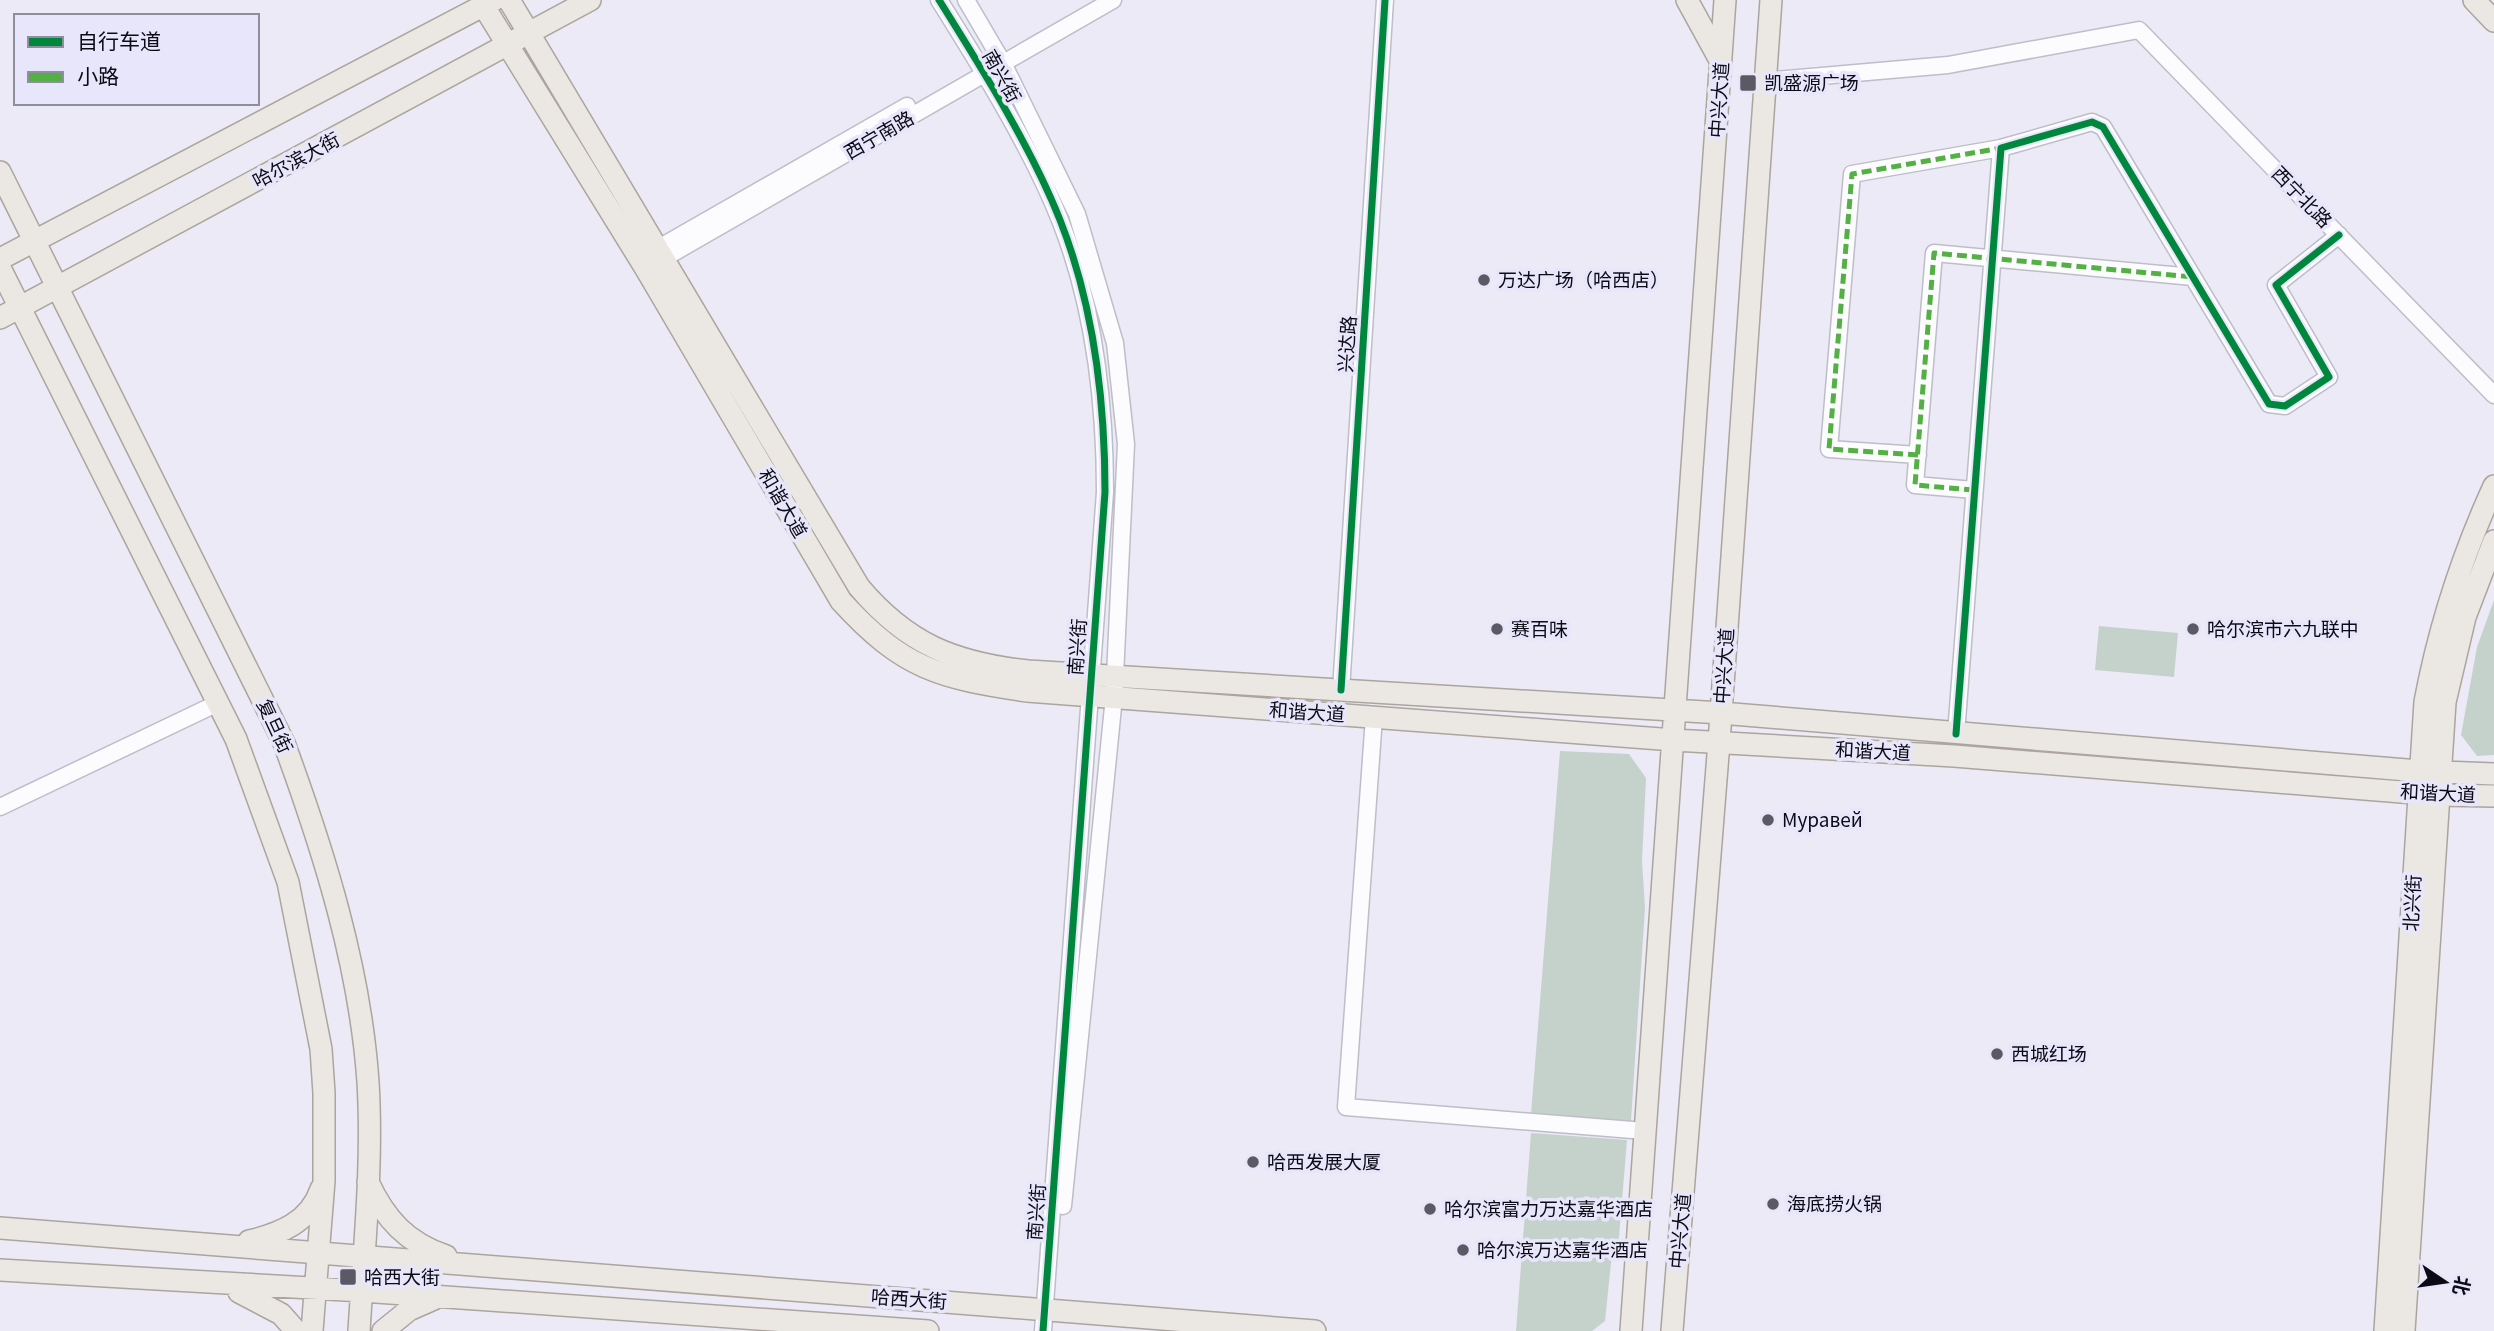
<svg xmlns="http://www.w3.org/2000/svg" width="2494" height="1331" viewBox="0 0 2494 1331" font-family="'Public Sans','Noto Sans SC',sans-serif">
<rect width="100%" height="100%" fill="#eceaf6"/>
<path fill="#c5d2cc" d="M2494 600V755L2477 756 2461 735 2477 647Z
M2099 626 2178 633 2174 677 2095 670Z
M1560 751 1629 754 1646 778 1642 861 1645 908 1631 1121 1531 1114Z
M1531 1133 1627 1140 1619 1237 1611 1263 1605 1321 1592 1331H1516Z"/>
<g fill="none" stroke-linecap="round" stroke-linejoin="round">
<defs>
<path id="minor" d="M939 0C981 67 1031 147 1060 220 1094 306 1105 400 1105 492L1043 1331
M966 0 1003 63 1077 214 1115 343 1126 444 1114 697 1063 1206
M1764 81 1948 65 2139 30 2494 395
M650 253 907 106
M654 264 1113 0
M1918 455 1829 449 1852 174 2001 148
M1974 490 1915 485 1934 253 2193 277
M1341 690 1385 0
M1374 717 1346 1107 1645 1131
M1956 734 2001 148 2092 122 2103 127 2269 404 2285 406 2329 377 2276 285 2339 235
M0 807 218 703"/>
<path id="major" d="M509 0 859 587C907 644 954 663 1028 671L1721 713 2419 771 2494 774
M1687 0 1721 62
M2474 0 2494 21
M483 5 646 269 841 601C903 669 939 678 1027 691L1674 740 1954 756 2439 795 2494 796
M0 172 284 743C324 852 360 966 368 1082 373 1165 364 1248 359 1331
M0 259 494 0
M0 268 236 739 288 882 321 1049 324 1093V1181L312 1331
M0 318 590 0
M368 1182C385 1219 407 1243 446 1256
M0 1228 1315 1331
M249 1241C280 1234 310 1222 321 1189
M0 1270 362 1291 928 1331
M239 1292 281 1314 296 1331
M383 1331 409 1310 434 1299
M1631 1331 1725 0
M1672 1331 1719 742 1771 0
M2385 1331 2425 702C2439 627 2462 556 2494 486
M2404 1331 2445 702 2465 617 2494 541"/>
</defs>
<use href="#minor" stroke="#bebdc8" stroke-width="19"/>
<use href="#major" stroke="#aba59d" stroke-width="24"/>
<use href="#minor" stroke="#fcfcfe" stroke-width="16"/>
<use href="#major" stroke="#ebe7e2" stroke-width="21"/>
<path stroke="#54b044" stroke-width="5" stroke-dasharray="10 5" stroke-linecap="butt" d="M1918 455 1829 449 1852 174 2001 148
M1974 490 1915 485 1934 253 2193 277"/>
<defs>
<path id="cycleway" d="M939 0C981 67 1031 147 1060 220 1094 306 1105 400 1105 492L1043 1331
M1341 690 1385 0
M1956 734 2001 148 2092 122 2103 127 2269 404 2285 406 2329 377 2276 285 2339 235"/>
</defs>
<use href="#cycleway" stroke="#e8e6fa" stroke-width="11"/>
<use href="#cycleway" stroke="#00873e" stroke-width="7"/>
</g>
<g fill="#5a5964" stroke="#e8e6fa" stroke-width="2.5">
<rect x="1739" y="74" width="18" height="18" rx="3.5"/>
<circle cx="1484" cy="280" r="7"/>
<circle cx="1497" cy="629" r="7"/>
<circle cx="2193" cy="629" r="7"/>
<circle cx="1768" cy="820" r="7"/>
<circle cx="1997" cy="1054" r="7"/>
<circle cx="1253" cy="1162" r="7"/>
<circle cx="1773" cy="1204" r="7"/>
<circle cx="1430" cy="1209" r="7"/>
<circle cx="1463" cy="1250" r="7"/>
<rect x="339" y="1268" width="18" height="18" rx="3.5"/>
</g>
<g text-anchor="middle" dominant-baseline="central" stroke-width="7" stroke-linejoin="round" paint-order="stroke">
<g font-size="19" fill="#0c0b15" stroke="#e8e6fa">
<text transform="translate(1002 76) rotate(61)">南兴街</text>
<text transform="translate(1719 100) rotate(-86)">中兴大道</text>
<text transform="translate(879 135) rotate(-30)">西宁南路</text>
<text transform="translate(296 160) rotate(-28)">哈尔滨大街</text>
<text transform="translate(2302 197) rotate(46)">西宁北路</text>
<text transform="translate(1347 344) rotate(-86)">兴达路</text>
<text transform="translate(783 503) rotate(60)">和谐大道</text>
<text transform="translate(1077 647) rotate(-86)">南兴街</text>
<text transform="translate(1724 666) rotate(-86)">中兴大道</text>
<text transform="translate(1307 712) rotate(4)">和谐大道</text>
<text transform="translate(275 726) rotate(65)">复旦街</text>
<text transform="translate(1873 751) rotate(3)">和谐大道</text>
<text transform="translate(2438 793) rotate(3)">和谐大道</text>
<text transform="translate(2412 903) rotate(-87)">北兴街</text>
<text transform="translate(1036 1212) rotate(-86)">南兴街</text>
<text transform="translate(1680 1231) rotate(-85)">中兴大道</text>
<text transform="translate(909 1299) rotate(4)">哈西大街</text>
</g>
<g font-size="19" fill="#0c0b15" stroke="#e8e6fa" text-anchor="start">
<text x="1764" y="83">凯盛源广场</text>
<text x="1498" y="280">万达广场（哈西店）</text>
<text x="1511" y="629">赛百味</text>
<text x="2207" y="629">哈尔滨市六九联中</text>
<text x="1782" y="820">Муравей</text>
<text x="2011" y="1054">西城红场</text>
<text x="1267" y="1162">哈西发展大厦</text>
<text x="1787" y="1204">海底捞火锅</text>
<text x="1444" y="1209">哈尔滨富力万达嘉华酒店</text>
<text x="1477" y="1250">哈尔滨万达嘉华酒店</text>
<text x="364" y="1277">哈西大街</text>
</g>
</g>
<rect x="14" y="14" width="245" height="91" fill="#e8e6fa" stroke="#908e9e" stroke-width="2"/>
<rect x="28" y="37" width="35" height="10" fill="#00873e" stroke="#908e9e" stroke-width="2"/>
<text x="77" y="49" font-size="21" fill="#0c0b15">自行车道</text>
<rect x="28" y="72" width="35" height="10" fill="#54b044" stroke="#908e9e" stroke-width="2"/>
<text x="77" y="84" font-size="21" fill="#0c0b15">小路</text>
<g transform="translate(2445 1282) rotate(103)" stroke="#e8e6fa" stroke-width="5" paint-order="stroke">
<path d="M0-5L12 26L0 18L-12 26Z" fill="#0c0b15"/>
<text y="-10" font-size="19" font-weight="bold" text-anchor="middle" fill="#0c0b15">北</text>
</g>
</svg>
